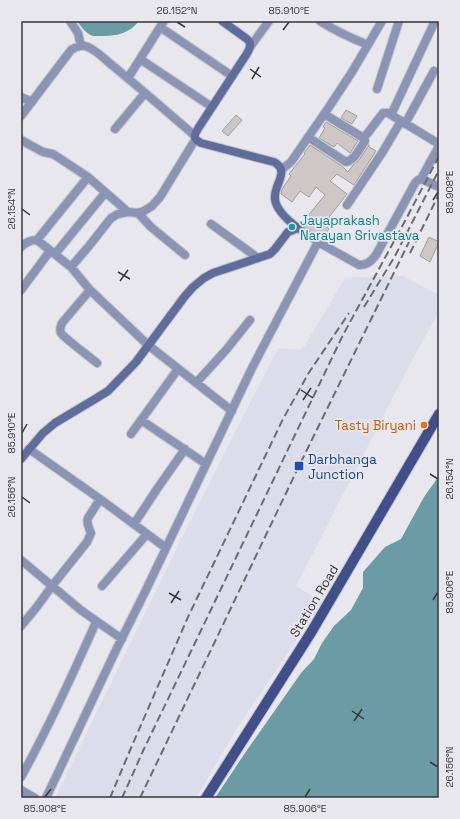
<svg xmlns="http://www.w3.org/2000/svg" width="460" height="819" viewBox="0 0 460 819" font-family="'Space Grotesk',sans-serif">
<rect width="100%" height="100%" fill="#e7e7ed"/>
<path fill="#dcddea" d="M403 276 439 295V311L409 366 296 586 322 602 239 725 196 798H55L188 525 278 348 302 350 345 278Z"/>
<path fill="#6b9ba4" d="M77 21H139C130 33 117 36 103 36 100 36 96 36 93 36 86 34 81 26 77 21Z
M439 476V798H215L245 753 301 673 314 659 322 643 334 626 351 610 363 588V572L385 547 401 539 424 497Z"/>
<path fill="#cdc7c6" stroke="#a39e9d" d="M346 110 357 116 352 124 341 118Z
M236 115 242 120 228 136 222 131Z
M326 122 358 141 350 153 337 143 334 147 319 138 325 128 323 127Z
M310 145 342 166 348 172 353 165 359 160 369 145V147L376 151 354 185 337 174 330 181 347 194 323 225 329 229 322 238 301 224 325 195 316 187 309 197 300 191 292 202 281 194 282 189 291 176 289 174 305 154 304 153Z
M429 237 439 242 430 262 420 256Z"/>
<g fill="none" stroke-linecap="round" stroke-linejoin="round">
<defs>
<path id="minor" d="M70 21 78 33 81 46
M320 21C335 31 351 38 368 45
M160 27 232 76
M250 47 269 21
M140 59 212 107
M128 78 164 21
M377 89 399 21
M21 97 32 102
M324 114 362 137H364L367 134 383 113H388L439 144
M391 115 435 21
M21 116 71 50C76 47 80 45 85 46 96 49 104 59 113 66 140 88 167 112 194 135
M405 124 434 71
M115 129 145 93
M308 137 346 162C355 160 360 148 365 141L364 137
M21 140 43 152 53 154 88 177 128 212
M281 170 291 162 329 107 352 72 382 21
M421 179 426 181 439 187
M347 205 382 153 401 121
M138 213 151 227 185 255
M211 224 258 258
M298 228 318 242 359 265C368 265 371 261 376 255L415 183 418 180 421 179 439 146
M37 240 88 177
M21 247C26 242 30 240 37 240L71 267 90 290 148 345 232 411
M55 254 105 193
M71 267 89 246 111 218 118 214 128 212 138 213 144 211 152 206 160 197 195 140
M21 290 50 251
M90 290 62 323C61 326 59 329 61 333 64 338 90 357 97 363
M196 383 226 350 250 320
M141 420 206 464
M131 434 178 369
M29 449 100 499 166 548
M134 524 157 489 185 449
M21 560 82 611 122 639
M102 586 147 534
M21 626 36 608 52 586 87 542 91 533C89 528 86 524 88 518L100 499
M21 777C49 727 73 674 96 622
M21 790 35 798
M46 798 116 650 145 592 252 368 318 242"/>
<path id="secondary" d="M222 21 247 39C253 44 249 50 246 55L199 127C195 134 191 138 201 143L274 162C291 171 273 185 275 199 276 210 290 222 298 228
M21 459 43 433 55 423 95 399 108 391 136 362 185 296 193 287 204 278 213 273 270 254 275 249 288 232 298 228"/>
<path id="primary" d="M206 798 312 631 439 414"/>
</defs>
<use href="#minor" stroke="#c4c4c9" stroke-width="10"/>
<use href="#secondary" stroke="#c4c4c9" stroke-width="10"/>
<use href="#primary" stroke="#c4c4c9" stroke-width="12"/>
<use href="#minor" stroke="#8a95b6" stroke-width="8"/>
<use href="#secondary" stroke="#5e6d9c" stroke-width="8"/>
<use href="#primary" stroke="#404f89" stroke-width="10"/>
<path stroke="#6c6c6f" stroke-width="2" stroke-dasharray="8 4" stroke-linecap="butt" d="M410 253 439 194
M364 307 395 256 439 170
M110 798 131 748 188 617 283 419 308 374 349 313
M122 798 143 751 343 335 405 221 439 156
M140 798 299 466 409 242"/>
</g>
<path fill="none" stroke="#373739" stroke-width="1.5" d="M177 22 185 27M283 30 289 22M250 69 261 77M252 79 259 67M433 200 438 192M22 209 30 215M118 272 130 279M120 281 128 270M301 390 313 398M303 400 311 388M22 433 27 424M430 474 438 479M22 497 30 503M169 593 181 600M433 600 438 592M171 603 179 591M352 711 364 719M354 721 362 709M430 762 438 767M45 797 51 789M305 797 310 789"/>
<circle fill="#0f9aa8" stroke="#e7e7ed" stroke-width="1.5" cx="292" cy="227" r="4"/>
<circle fill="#e8710a" stroke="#e7e7ed" stroke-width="1.5" cx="424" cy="425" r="4"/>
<rect fill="#1a4fb4" stroke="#e7e7ed" stroke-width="1.5" x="294" y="461" width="10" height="10" rx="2"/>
<g text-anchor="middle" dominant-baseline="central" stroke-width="3.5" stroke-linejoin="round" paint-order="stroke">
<g font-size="13" fill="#0d838f" stroke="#e7e7ed" text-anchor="start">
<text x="300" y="220">Jayaprakash<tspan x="300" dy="15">Narayan Srivastava</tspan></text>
</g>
<g font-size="13" fill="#c56008" stroke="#e7e7ed" text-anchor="end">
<text x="416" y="425">Tasty Biryani</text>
</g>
<g font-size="13" fill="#164399" stroke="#e7e7ed" text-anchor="start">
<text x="308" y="459">Darbhanga<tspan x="308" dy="15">Junction</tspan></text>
</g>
<g font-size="13" fill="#373739" stroke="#e7e7ed">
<text transform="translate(314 601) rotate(-59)">Station Road</text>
</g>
</g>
<rect width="460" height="819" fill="none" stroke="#e7e7ed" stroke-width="44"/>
<rect x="22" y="22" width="416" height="775" fill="none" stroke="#373739" stroke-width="1.5"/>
<g font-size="10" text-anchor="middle" fill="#373739">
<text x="177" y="14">26.152°N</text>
<text x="289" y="14">85.910°E</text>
<text transform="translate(449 192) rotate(-90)" y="4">85.908°E</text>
<text transform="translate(11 209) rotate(-90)" y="4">26.154°N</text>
<text transform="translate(11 433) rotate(-90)" y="4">85.910°E</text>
<text transform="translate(449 479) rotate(-90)" y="4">26.154°N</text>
<text transform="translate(11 497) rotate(-90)" y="4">26.156°N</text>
<text transform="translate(449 592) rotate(-90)" y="4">85.906°E</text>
<text transform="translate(449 767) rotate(-90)" y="4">26.156°N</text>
<text x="45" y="812">85.908°E</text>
<text x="305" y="812">85.906°E</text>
</g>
</svg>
